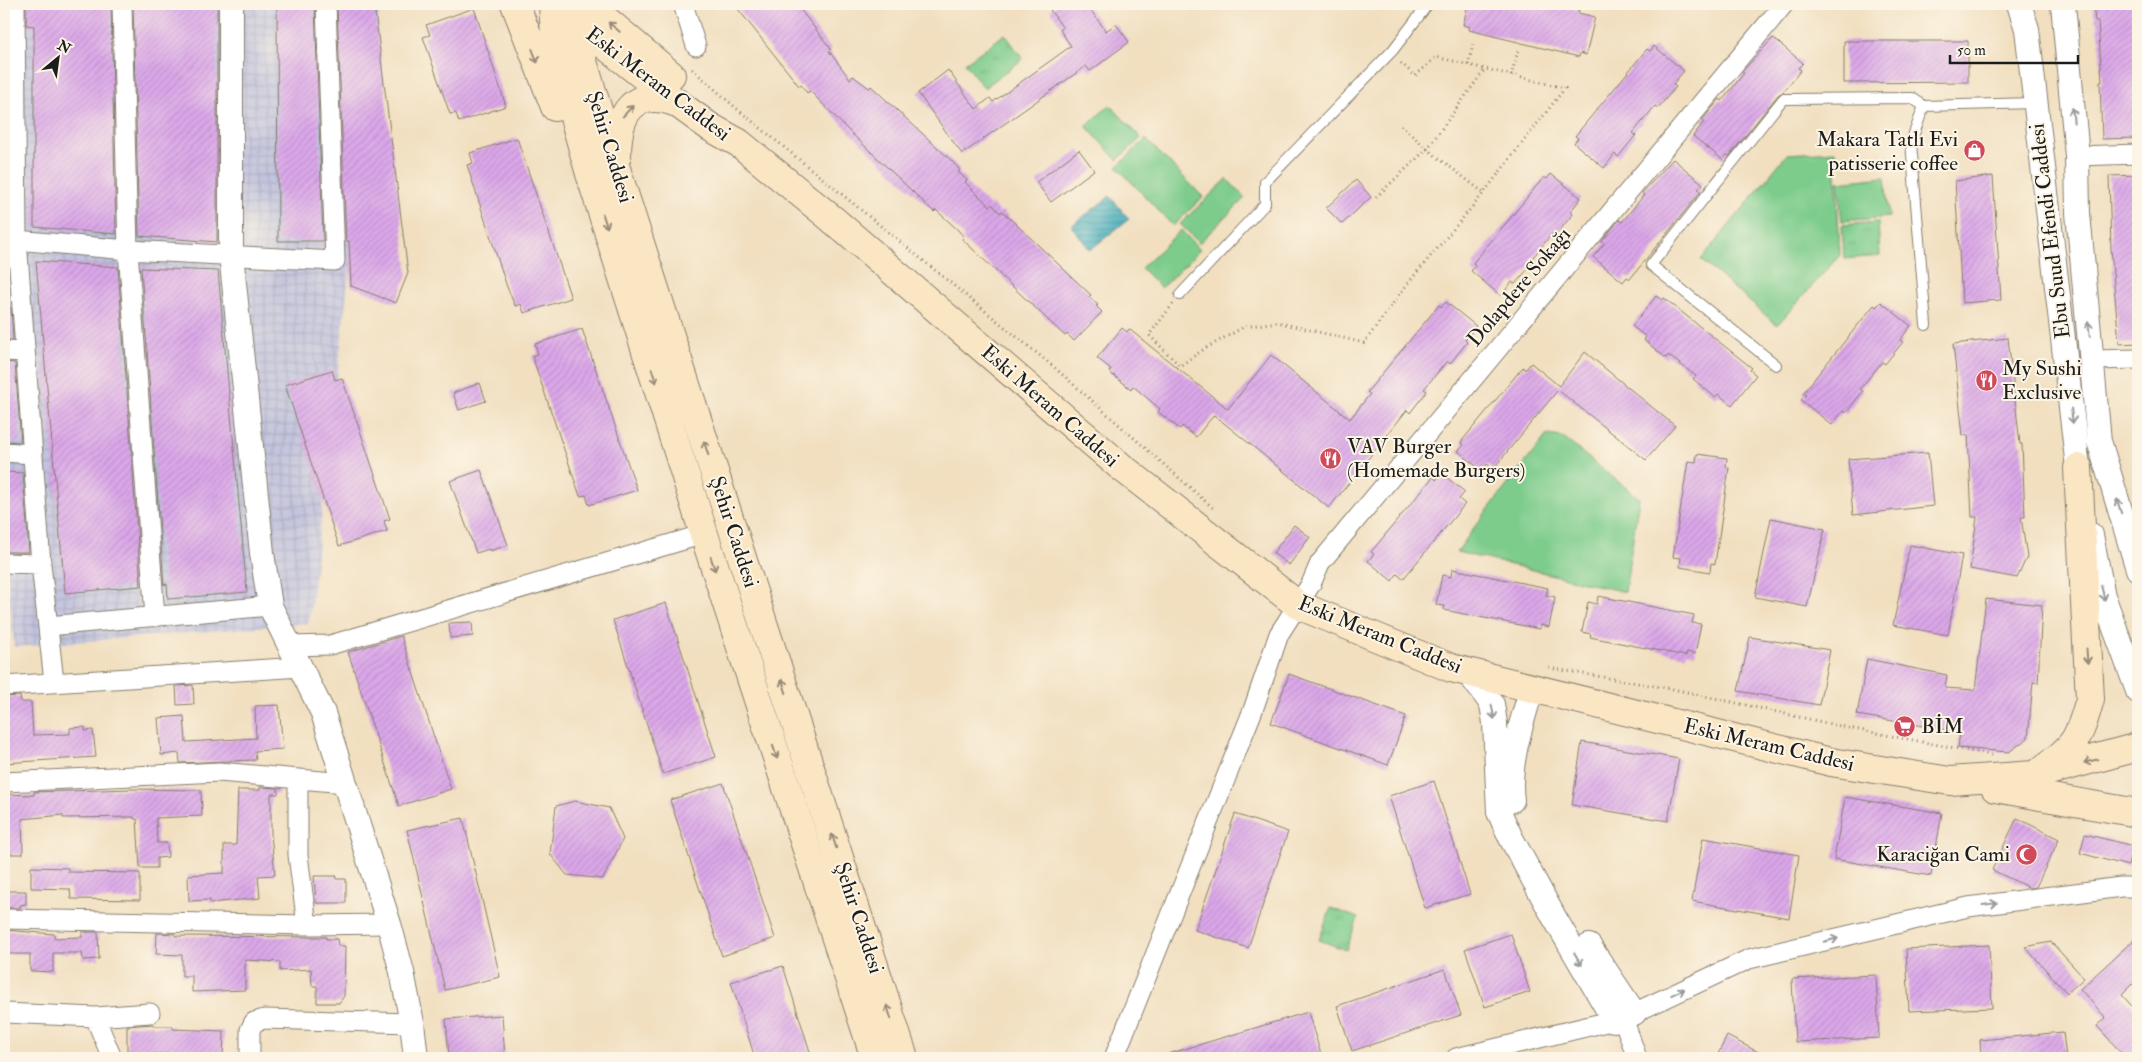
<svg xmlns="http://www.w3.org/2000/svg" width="2142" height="1062" viewBox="0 0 2142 1062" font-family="'IM FELL Double Pica',serif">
<defs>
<pattern id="industrial-grid" width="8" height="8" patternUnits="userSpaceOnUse" patternTransform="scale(1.25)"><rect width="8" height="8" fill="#c1c2dd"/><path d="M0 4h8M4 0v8" fill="none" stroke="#a5a6bd"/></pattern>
<pattern id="park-tufts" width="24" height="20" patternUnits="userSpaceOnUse" patternTransform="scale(1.25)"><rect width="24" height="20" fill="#7dcc8c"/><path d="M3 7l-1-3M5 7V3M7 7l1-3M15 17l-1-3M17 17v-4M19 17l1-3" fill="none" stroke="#6baf78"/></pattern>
<pattern id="water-rules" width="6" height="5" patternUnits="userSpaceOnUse" patternTransform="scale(1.25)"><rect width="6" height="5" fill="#3cabbb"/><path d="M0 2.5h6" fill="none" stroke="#328a97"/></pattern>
<pattern id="building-hatch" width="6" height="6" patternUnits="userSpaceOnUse" patternTransform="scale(1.25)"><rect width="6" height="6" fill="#dba7e9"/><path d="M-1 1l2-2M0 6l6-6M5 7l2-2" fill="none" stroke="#bb8fc7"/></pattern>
</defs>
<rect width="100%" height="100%" fill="#fcf5e5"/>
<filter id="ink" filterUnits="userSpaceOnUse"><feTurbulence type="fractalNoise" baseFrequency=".02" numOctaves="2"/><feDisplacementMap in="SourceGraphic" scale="10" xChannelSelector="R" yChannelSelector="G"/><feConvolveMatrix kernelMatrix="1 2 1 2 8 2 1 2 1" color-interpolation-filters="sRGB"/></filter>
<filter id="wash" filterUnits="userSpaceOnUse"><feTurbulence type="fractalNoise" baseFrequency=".0096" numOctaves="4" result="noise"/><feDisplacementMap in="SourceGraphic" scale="20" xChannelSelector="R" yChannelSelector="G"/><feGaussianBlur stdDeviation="1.12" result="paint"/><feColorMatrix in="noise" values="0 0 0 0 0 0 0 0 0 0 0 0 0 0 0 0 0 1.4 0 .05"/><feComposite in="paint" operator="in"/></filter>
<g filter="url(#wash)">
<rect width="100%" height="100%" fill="#f1dfc0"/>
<path fill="url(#industrial-grid)" d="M4 4H380L309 623 14 647 5 545H4Z"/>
<path fill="#7dcc8c" stroke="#4c7454" d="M1110 105 1141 138 1117 160 1086 126Z
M1146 139 1203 197 1173 226 1117 167Z
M1835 151 1840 255 1777 325 1701 260 1787 154Z
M1885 177 1889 217 1842 221 1838 182Z
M1227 179 1245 198 1199 243 1180 224Z
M1181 230 1200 250 1161 288 1141 268Z
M1547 435 1562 437 1639 498 1625 592 1457 552 1476 525Z"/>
<path fill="url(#park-tufts)" stroke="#4c7454" d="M1005 34 1023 59 984 88 965 63Z
M1878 222 1880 256 1844 259 1842 225Z
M1331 908 1358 918 1346 950 1319 940Z"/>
<path fill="url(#water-rules)" stroke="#2c646c" d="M1110 196 1129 219 1090 250 1071 226Z"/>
<g id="blocks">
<path fill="url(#building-hatch)" d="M26 4H111L116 234 34 227V26L26 25Z
M133 4H217V242L139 236Z
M277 4H315L323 241H278Z
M337 4H374L408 273 396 303 351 286 349 241H346Z
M734 4H796L831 49 829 51 850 79 853 76 869 88 871 86 952 161 960 170 958 172 967 180 965 182 978 195 990 206 992 204 1000 213 1002 211 1091 295 1089 297 1098 305 1096 306 1102 312 1074 341 1067 334 1065 336 962 239 964 237 957 229 936 210 934 212 849 131 810 91 807 93 801 85 799 86Z
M1059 4H1086L1106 31 1116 24 1129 42 1090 71 1086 66 962 154 918 93 948 70 976 109 990 98 993 102 1071 46 1060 30 1063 28 1050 10Z
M1468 4H1554L1579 10 1578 13 1595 17 1586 55 1580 53 1579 57 1469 30 1470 27 1463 25Z
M2093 4H2138V138L2102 139 2100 82H2102L2098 21H2095Z
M474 8 506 106 459 122 456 113 450 114 423 37 430 35 426 25Z
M1773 38 1803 63 1798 68 1801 70 1783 92 1778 95 1729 156 1727 155 1723 160 1693 136 1704 122 1702 120 1720 99 1722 101 1744 73 1742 72Z
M1844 41H1968V82L1844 83Z
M1654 46 1684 71 1673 84 1676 87 1658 108 1655 106 1633 133 1636 135 1618 157 1615 154 1604 168 1574 143 1578 138 1575 136 1647 49 1650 51Z
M517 138 571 298 524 313 521 304 515 306 507 287 467 165 473 163 470 153Z
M1079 150 1094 170 1051 202 1036 182Z
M1673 159 1703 184 1698 189 1701 191 1630 279 1627 277 1623 282 1593 257 1604 244 1602 241 1619 220 1622 222 1644 195 1642 193Z
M1551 174 1581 198 1570 212 1573 214 1555 236 1553 233 1541 247 1530 261 1533 263 1515 284 1512 282 1501 296 1471 271 1475 266 1473 263 1544 177 1547 179Z
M2138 175V343L2119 344 2111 249 2109 176Z
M1993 176 2001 300 1962 303 1955 181Z
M1356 180 1371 197 1342 224 1326 208Z
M36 261 118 267 141 586 65 593Z
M141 268 218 271 247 592 168 599 167 584 164 585Z
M1656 296 1662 300 1664 298 1752 368 1750 370 1756 375 1732 405 1718 394 1715 397 1693 379 1696 376 1668 355 1666 358 1644 340 1646 337 1632 326Z
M1446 302 1476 326 1465 340 1467 342 1450 364 1447 361 1424 389 1427 391 1410 413 1407 410 1329 508 1214 415 1196 437 1182 426 1180 429 1158 412 1160 409 1133 386 1131 389 1109 372 1111 369 1097 358 1122 328 1127 332 1129 329 1228 409 1271 355 1350 419 1370 394 1367 392 1439 305 1441 307Z
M1881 302 1911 326 1900 340 1903 342 1885 364 1882 362 1860 389 1863 391 1846 413 1843 411 1832 425 1801 400 1806 395 1803 393 1874 305 1876 307Z
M4 308H11L13 340H4Z
M582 329 637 490 589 505 586 495 580 496 532 356 538 354 535 344Z
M2008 338 2020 444H2022L2025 517H2021L2027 557 2017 578 1970 569 1977 517H1972L1968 435 1963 436 1953 344Z
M1585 352 1675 426 1646 460 1558 390 1493 469 1487 464 1482 471 1458 451 1464 445 1461 442 1523 367 1525 370 1531 363 1559 386Z
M4 362 15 363 21 442 4 441Z
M332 370 335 380 342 378 390 519 384 521 387 531 339 546 285 385Z
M480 383 486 401 459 410 453 393Z
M1928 453 1933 506 1853 515 1848 459Z
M1697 454 1727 458 1726 467 1729 468 1715 564 1711 563 1710 572 1680 567 1681 558 1673 557 1688 461 1696 462Z
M481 470 508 545 490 551 489 549 476 553 450 481Z
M4 472 23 473 29 552H4Z
M1441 473 1465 492 1459 499 1465 504 1403 579 1397 574 1392 581 1368 561 1374 554 1371 552 1433 477 1436 480Z
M1771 518 1825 529 1807 607 1755 597Z
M1294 525 1310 537 1289 565 1273 553Z
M1910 545 1962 555 1948 635 1893 625Z
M1452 569 1548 588 1546 595 1555 597 1549 627 1540 625V629L1444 610 1445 606 1436 605 1442 575 1451 577Z
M1598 596 1694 615 1692 623 1701 624 1695 654 1687 652 1686 656 1590 637 1591 634 1582 632 1588 602 1597 604Z
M1986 599 2042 605 2038 683 2033 682 2028 738 2009 752 1958 748 1960 732 1857 715 1867 659 1947 675 1945 688 1975 690Z
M666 603 716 757 663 774 613 620Z
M472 622 473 636 450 638 449 623Z
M401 636 451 789 399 806 348 652Z
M1750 637 1830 650 1819 705 1738 691Z
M1289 674 1406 716 1388 765 1271 723Z
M193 685 194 704 177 705 176 686Z
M20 696 21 702H31L33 735 70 734V728L85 727V731L93 730 96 757 4 763V697Z
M279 705 283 749 255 751 256 760 228 761 180 763 179 753 161 755 158 718 184 716 186 742 256 738 255 706Z
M1582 742 1679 759 1668 821 1572 805Z
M1434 781 1470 894 1425 908 1389 796Z
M723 783 775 938 722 956 670 800Z
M260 787 278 788V794H271V834L275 875 258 876 260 898 210 903V900L189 901 188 875 224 873V845H236L238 790H260Z
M131 789 201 790 202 816 156 818 157 843H167L168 857 157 858V868H140L137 819H134V817L63 818V815L22 819 23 854H8L7 846H4V794L34 795V792Z
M1845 797 1942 813 1931 876 1834 859Z
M575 801 609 808 623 839 603 879 567 875 550 854 556 806Z
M1235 814 1288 832 1248 948 1195 930Z
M463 818 500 977 445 990 407 830Z
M2017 818 2059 839 2036 887 2030 888 1992 870Z
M2085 834 2133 846 2128 866 2080 853Z
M1703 838 1799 855 1789 918 1692 901Z
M31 867 68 868V872L140 873V900L71 899 70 889 31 888Z
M314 876H337L336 879H346V903H316Z
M4 891H26V904L20 905V908H4Z
M4 930 54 934V938L82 937V932H98L99 959 83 960 82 953H53V972L30 971V954H4Z
M157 933 175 934V936L326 937V939H337L338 946H345L344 996 339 1003H317V986H312L311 969 280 971V962L245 960V990L192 992V976H182V955L156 954Z
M1511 934 1530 992 1485 1007 1465 949Z
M2138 936V979L2122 995 2138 1013V1058H2126L2097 1026 2106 1018 2080 989Z
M2051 942 2084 978 2067 993 2025 947Z
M1989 945 1992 1008 1909 1011 1906 949Z
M783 966 812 1058H755L731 982Z
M1445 969 1461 1015 1352 1051 1337 1006Z
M1876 975 1879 1038 1795 1042 1792 979Z
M1308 1012 1322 1058H1165V1055Z
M502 1015 505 1058H449L446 1019Z
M153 1024V1026H173V1029L224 1031 223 1058H196V1054H152V1058H127V1026Z
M2063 1032 2066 1058H1981L1980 1040Z
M1727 1036 1770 1058H1716Z"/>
</g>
</g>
<g filter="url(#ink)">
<use href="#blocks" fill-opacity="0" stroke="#867e6e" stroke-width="1"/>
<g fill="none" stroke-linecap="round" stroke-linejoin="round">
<defs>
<path id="service" d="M1924 106 1911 142 1926 325
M1180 295 1265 204V182L1393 50 1428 4
M1776 365 1651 265 1783 99 1912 98 1924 106 2035 103"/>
<path id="minor" d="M15 4 17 240 41 564 54 682
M122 4 128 250 155 617
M683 4 696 46
M2077 156 2138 154
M5 239 128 250 335 261 326 4
M4 351 25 352
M2092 360 2138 359
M4 452 33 454
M4 563 41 564
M48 626 270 606
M290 646 330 645 704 534
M4 686 301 667
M298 779V855L307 925
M4 782 219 772 345 783
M4 919 307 925 389 924
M4 1013 95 1017 150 1013
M95 1017 112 1058
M1623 1018 1637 1058
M250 1058V1030L254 1022 264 1019 412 1023
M1114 1058 1253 710 1279 634 1311 584 1320 563 1784 4
M1456 1058 1623 1018 1749 959 1968 907 2121 887H2138"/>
<path id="tertiary" d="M231 4V254L262 553 270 606 323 713 389 924 402 972 412 1023 416 1058
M2019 4 2027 29 2078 468 2081 487
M2063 4 2077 156 2078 213 2099 441 2138 569
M2091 535 2103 596 2138 691
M1468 672 1492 704 1495 723 1499 812 1511 838 1554 917 1614 1020
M1512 800C1507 765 1522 721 1532 688
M1589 946 1634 1013"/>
<path id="secondary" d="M515 4 555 107
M553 4 555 37 561 71 590 174 704 534 875 1058
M554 4 677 103 710 127 739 143 832 219 1120 466 1298 605 1451 668 1831 762 1950 781 2034 775 2138 747
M587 4 671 75
M575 15 583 62 618 175 904 1058
M617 156C617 115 632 86 677 103
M2042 770C2076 746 2079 738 2090 699L2078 468
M1995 788 2138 813"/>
</defs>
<use href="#service" stroke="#867e6e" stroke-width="12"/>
<use href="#minor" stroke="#867e6e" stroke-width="21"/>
<use href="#tertiary" stroke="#867e6e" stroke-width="26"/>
<use href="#secondary" stroke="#867e6e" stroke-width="30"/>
<path stroke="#867e6e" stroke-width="3" stroke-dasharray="1 4" stroke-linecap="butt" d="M1468 65 1474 41
M692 69 736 108 1055 368 1213 508
M1511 76 1518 51
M1401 125 1427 149 1484 193
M1376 197 1427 149 1485 69
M1173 304 1149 335 1180 366 1204 349 1244 327 1277 322 1364 343 1408 283 1478 200 1565 88 1436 57 1415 76 1400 62
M1549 668 1673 689 1849 728 1992 755"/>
<use href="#service" stroke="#fff" stroke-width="10"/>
<use href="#minor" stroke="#fff" stroke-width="19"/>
<use href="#tertiary" stroke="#fff" stroke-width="24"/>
<use href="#secondary" stroke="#fbe6c4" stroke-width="28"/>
</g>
<defs><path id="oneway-shaft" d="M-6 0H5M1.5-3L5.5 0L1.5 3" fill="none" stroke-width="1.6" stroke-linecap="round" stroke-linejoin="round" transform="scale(1.25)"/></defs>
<g stroke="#978b78">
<use href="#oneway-shaft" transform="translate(614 27) rotate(-140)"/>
<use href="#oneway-shaft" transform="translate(535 56) rotate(69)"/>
<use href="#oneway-shaft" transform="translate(628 111) rotate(-47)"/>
<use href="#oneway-shaft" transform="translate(605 221) rotate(72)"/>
<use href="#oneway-shaft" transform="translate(654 376) rotate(72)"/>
<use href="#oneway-shaft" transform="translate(706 448) rotate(-108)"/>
<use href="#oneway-shaft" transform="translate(713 564) rotate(72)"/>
<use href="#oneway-shaft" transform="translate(2087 656) rotate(86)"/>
<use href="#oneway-shaft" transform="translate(784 686) rotate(-108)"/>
<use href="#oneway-shaft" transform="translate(775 752) rotate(72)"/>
<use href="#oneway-shaft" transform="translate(2091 761) rotate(166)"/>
<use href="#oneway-shaft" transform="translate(834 841) rotate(-108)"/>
<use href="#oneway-shaft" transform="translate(889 1012) rotate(-108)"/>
</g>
<g stroke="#999">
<use href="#oneway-shaft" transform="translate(2073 115) rotate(-95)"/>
<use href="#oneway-shaft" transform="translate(2089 329) rotate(-95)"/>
<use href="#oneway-shaft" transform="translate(2072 416) rotate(83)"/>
<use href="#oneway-shaft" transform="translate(2119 506) rotate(-107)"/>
<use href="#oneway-shaft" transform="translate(2103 593) rotate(76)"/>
<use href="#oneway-shaft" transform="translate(1493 712) rotate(79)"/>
<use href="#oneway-shaft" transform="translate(1990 904) rotate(-8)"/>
<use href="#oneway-shaft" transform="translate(1831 940) rotate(-13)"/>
<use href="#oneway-shaft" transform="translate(1578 959) rotate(59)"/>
<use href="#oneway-shaft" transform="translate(1678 992) rotate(-25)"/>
</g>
</g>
<defs>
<symbol id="shop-disc" viewBox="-11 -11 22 22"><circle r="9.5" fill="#d1495b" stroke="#fcf5e5"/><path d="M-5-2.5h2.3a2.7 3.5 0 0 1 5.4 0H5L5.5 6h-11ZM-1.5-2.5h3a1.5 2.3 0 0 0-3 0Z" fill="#fff"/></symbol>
<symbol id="restaurant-disc" viewBox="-11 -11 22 22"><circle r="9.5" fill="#d1495b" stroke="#fcf5e5"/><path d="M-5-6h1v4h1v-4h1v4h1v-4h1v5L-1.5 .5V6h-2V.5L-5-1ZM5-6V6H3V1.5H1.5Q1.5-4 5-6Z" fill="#fff"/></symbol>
<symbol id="supermarket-disc" viewBox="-11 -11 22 22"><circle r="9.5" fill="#d1495b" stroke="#fcf5e5"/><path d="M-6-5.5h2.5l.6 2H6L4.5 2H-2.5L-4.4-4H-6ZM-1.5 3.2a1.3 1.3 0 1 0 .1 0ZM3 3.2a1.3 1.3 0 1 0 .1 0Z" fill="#fff"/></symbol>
<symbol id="mosque-disc" viewBox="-11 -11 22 22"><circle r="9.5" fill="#d1495b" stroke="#fcf5e5"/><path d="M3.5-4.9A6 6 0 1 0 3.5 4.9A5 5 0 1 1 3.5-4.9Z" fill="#fff"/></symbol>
</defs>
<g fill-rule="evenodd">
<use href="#shop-disc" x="1962" y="138" width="25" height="25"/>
<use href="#restaurant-disc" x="1974" y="368" width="25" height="25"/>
<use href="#restaurant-disc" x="1318" y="446" width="25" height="25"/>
<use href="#supermarket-disc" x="1892" y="714" width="25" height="25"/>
<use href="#mosque-disc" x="2014" y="842" width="25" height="25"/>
</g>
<g text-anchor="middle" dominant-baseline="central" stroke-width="4" stroke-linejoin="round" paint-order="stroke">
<g font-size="21" fill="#1c1c1c" stroke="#fcf5e5">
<text transform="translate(658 84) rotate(37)">Eski Meram Caddesi</text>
<text transform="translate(610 147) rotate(73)">Şehir Caddesi</text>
<text transform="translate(2050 231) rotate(-97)">Ebu Suud Efendi Caddesi</text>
<text transform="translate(1519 287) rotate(-50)">Dolapdere Sokağı</text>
<text transform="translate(1050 406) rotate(41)">Eski Meram Caddesi</text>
<text transform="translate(734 532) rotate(72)">Şehir Caddesi</text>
<text transform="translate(1380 635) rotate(22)">Eski Meram Caddesi</text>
<text transform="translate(1769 745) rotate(13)">Eski Meram Caddesi</text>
<text transform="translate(859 918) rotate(72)">Şehir Caddesi</text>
</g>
<g font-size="21" fill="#1c1c1c" stroke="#fcf5e5" text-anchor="start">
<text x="1958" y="139" text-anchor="end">Makara Tatlı Evi<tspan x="1958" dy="24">patisserie coffee</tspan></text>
<text x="2002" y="368">My Sushi<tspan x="2002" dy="24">Exclusive</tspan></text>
<text x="1347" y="446">VAV Burger<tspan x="1347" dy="24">(Homemade Burgers)</tspan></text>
<text x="1921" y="726">BİM</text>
<text x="2010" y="854" text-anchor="end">Karaciğan Cami</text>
</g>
</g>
<rect width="2142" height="1062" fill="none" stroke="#fcf5e5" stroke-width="20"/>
<g transform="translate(58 58) rotate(29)" stroke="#fcf5e5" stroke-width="4" paint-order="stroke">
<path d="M0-4L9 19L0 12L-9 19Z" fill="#1c1c1c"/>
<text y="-8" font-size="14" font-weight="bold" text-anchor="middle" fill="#1c1c1c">N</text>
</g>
<path d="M1950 55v8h128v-8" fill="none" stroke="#1c1c1c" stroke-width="2.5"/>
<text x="1957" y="55" font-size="15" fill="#1c1c1c" stroke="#fcf5e5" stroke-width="4" paint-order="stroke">50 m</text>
</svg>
